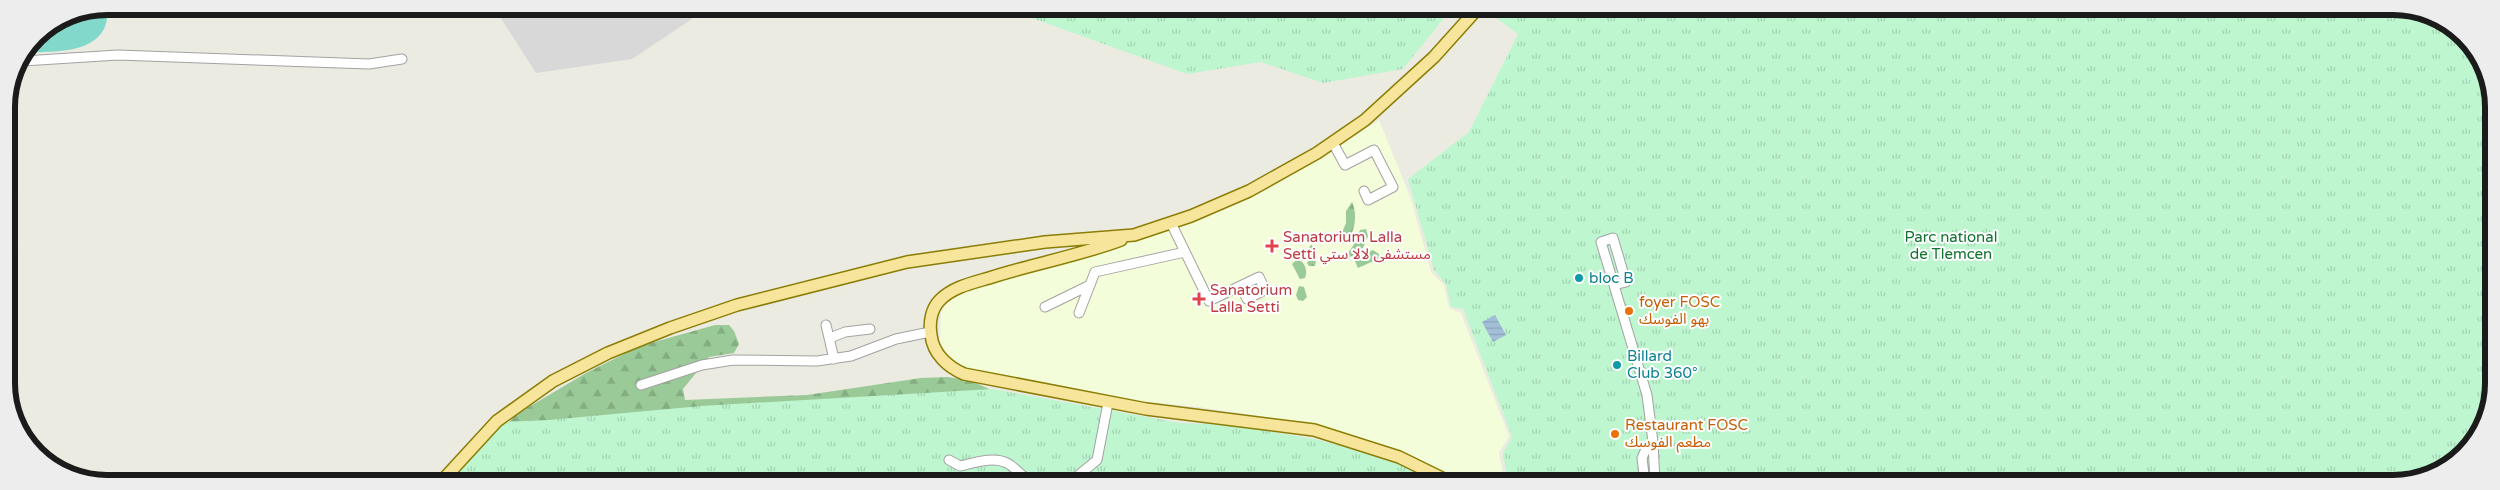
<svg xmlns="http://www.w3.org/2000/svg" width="2500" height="490" viewBox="0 0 2500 490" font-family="'Varela Round','Noto Sans Arabic',sans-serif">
<defs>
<pattern id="forest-firs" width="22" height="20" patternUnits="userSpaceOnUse" patternTransform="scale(1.25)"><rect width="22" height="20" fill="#9aca97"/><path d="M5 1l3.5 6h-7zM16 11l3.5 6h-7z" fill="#84ad82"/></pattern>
<pattern id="park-tufts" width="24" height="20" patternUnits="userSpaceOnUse" patternTransform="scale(1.25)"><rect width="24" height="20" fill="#bef6d0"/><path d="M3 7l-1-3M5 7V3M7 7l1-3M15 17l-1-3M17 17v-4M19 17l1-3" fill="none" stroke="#a3d2b2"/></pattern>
<pattern id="water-rules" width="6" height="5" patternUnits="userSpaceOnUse" patternTransform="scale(1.25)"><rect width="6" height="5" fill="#a3bfd8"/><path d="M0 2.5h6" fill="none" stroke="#8ca4b9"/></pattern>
</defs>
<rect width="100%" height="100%" fill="#ecebe1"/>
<path fill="#d9d8d8" d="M493 6H694L692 19 632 59 536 73Z"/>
<path fill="#f4fdd9" d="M1379 120 1411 199 1431 272 1444 285 1449 308 1461 313 1509 436 1499 453 1505 483H1470L1398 451 1318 425 1199 407 1109 398 963 368 952 361 946 353 940 342 941 313 946 304 957 295 982 284 1091 255 1166 230 1330 151Z"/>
<path fill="url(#forest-firs)" d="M1352 202C1358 215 1355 233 1345 244L1342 243 1340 237 1346 223V211Z
M1366 229 1368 236 1362 250 1348 258 1347 254 1353 246 1360 230Z
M1311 245 1315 248 1317 253 1315 266H1309L1307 263 1310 259 1307 250Z
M1373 250 1379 254 1378 259 1358 268 1354 259Z
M1297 259C1305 262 1308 270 1305 278L1300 279 1292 264Z
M1299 286 1304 287 1307 297 1303 301 1298 300 1296 295Z
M715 325H729L734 331 739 344 734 353 709 357 683 389 685 400 807 395 921 378 948 377 972 381 1008 398 921 483H449L517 414 586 373 640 346Z"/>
<path fill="url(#park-tufts)" d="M1013 7H1453L1403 69 1323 83 1261 62 1187 74 1015 12Z
M1481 7H2406L2464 36 2492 87 2493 396 2480 433 2460 459 2399 484 1508 483 1503 453 1512 437 1463 309 1451 307 1446 284 1434 270 1408 179 1469 132 1518 34Z
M993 389 1180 423 1232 425 1315 439 1388 459 1444 483H446L504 422 549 420 701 406Z"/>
<path fill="#81d8cb" d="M110 6C108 13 107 23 104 29 90 55 48 51 24 53 44 23 74 8 110 6Z"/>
<path fill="url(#water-rules)" d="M1495 315 1506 335 1493 342 1482 322Z"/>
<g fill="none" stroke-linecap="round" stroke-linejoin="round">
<defs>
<path id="minor" d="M18 63 23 61 118 55 369 64 402 59
M1333 143 1345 165 1374 150 1393 187 1368 200 1364 191
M1171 223 1209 301 1259 277 1265 290 1247 299 1241 286
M1614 285 1626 282 1613 238 1601 242 1647 395 1653 442 1655 483
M1045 307 1090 285
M1079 313 1095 272 1185 252
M826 325 834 359
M830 338 845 332 870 329
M641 385 702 365 733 360 817 361 851 356 896 339 930 332
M949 460 960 466C974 463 993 456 1007 463 1017 468 1023 480 1036 483
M1069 483 1097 460 1108 403
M1645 483 1642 458 1646 449 1653 448"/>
<path id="major" d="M1121 240C1078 256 1032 264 989 278 972 283 953 287 940 300 931 309 929 323 931 335 933 354 948 367 964 374L1146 409 1314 430 1399 457 1452 483
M440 483 497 421 553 381 608 353 670 328 737 305 907 262 1045 242 1134 235 1191 216 1249 191 1317 153 1365 120 1434 57 1479 7"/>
</defs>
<use href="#minor" stroke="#a2a2a2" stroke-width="11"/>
<use href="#major" stroke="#8b7e07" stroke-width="14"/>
<use href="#minor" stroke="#fff" stroke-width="9"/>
<use href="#major" stroke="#f7e59b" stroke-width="11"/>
</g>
<g fill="#e0444e" stroke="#fff" stroke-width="2">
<path d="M1269.5 238.5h5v5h5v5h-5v5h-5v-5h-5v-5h5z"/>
<path d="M1196.5 291.5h5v5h5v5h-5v5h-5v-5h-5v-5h5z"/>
</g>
<g fill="#0f9aa8" stroke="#fff" stroke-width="2">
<circle cx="1579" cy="278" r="5"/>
<circle cx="1617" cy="365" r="5"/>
</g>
<g fill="#e8710a" stroke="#fff" stroke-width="2">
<circle cx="1629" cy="311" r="5"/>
<circle cx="1615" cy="434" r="5"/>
</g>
<g text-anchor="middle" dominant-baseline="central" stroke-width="4" stroke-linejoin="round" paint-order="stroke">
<g font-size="15" fill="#be3a42" stroke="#fff" text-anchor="start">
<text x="1283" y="237">Sanatorium Lalla<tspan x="1283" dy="17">Setti مستشفى لالا ستي</tspan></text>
<text x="1210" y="290">Sanatorium<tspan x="1210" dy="17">Lalla Setti</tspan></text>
</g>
<g font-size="15" fill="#10722f" stroke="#fff">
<text x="1951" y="237">Parc national<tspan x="1951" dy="17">de Tlemcen</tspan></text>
</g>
<g font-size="15" fill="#0d838f" stroke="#fff" text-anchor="start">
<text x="1589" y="278">bloc B</text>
<text x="1627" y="356">Billard<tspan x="1627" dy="17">Club 360°</tspan></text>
</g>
<g font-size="15" fill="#c56008" stroke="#fff" text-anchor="start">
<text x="1639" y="302">foyer FOSC<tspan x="1639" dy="17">بهو الفوسك</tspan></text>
<text x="1625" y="425">Restaurant FOSC<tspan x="1625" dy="17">مطعم الفوسك</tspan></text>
</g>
</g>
<path d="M0 0H2500V490H0ZM107 15H2393A92 92 0 0 1 2485 107V383A92 92 0 0 1 2393 475H107A92 92 0 0 1 15 383V107A92 92 0 0 1 107 15Z" fill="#ededed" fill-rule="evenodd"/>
<path fill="none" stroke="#1b1b1b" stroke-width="6" d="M107 15H2393A92 92 0 0 1 2485 107V383A92 92 0 0 1 2393 475H107A92 92 0 0 1 15 383V107A92 92 0 0 1 107 15Z"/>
</svg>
